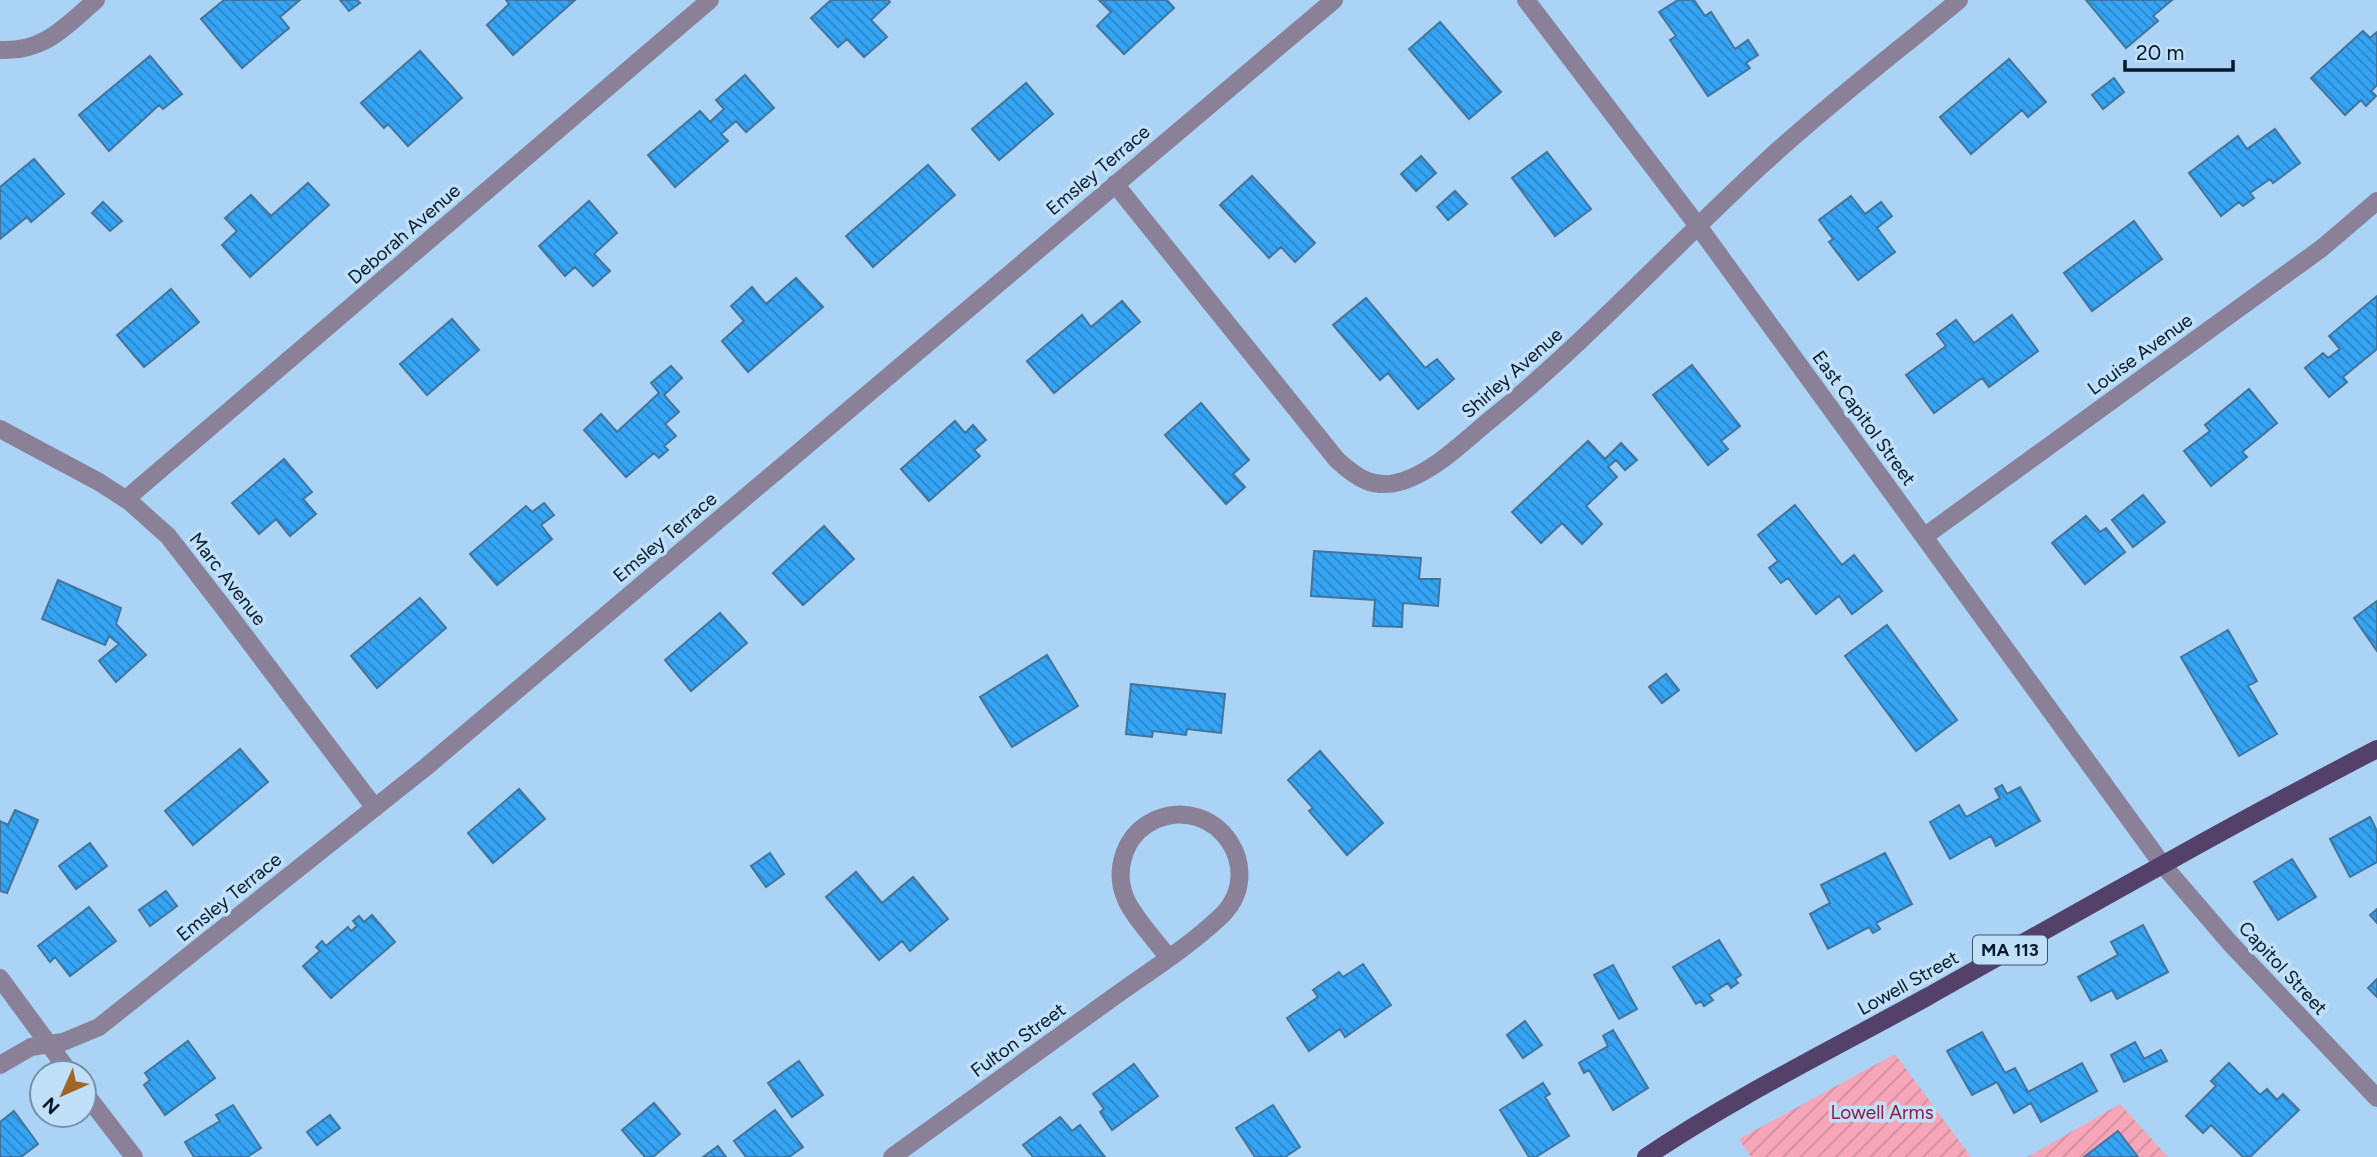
<svg xmlns="http://www.w3.org/2000/svg" width="2377" height="1157" viewBox="0 0 2377 1157" font-family="Figtree,sans-serif">
<defs>
<pattern id="garden-furrows" width="10" height="10" patternUnits="userSpaceOnUse" patternTransform="scale(1.75)"><rect width="10" height="10" fill="#f6a6b8"/><path d="M-1 1l2-2M0 10L10 0M9 11l2-2" fill="none" stroke="#d18e9e"/></pattern>
<pattern id="building-back-hatch" width="6" height="6" patternUnits="userSpaceOnUse" patternTransform="scale(1.75)"><rect width="6" height="6" fill="#35a4f4"/><path d="M-1 5l2 2M0 0l6 6M5-1l2 2" fill="none" stroke="#2b85c6"/></pattern>
</defs>
<rect width="100%" height="100%" fill="#aad3f6"/>
<path fill="url(#garden-furrows)" d="M1895 1054 1971 1157H1751L1739 1139Z
M2120 1104 2168 1157H2027Z"/>
<path fill="url(#building-back-hatch)" stroke="#43749b" stroke-width="2" d="M224 0H300L280 17 289 28 242 68 201 19Z
M340 0H357L360 3 349 11Z
M506 0H575L513 55 487 25 509 4Z
M831 0H888L890 2 871 20 887 37 864 57 847 39 838 47 811 18Z
M1099 0H1167L1174 8 1124 54 1097 26 1111 12Z
M1678 0H1694L1705 16 1711 12 1735 49 1748 40 1758 55 1746 63 1750 68 1708 96 1670 40 1676 36 1659 12Z
M2086 0H2172L2153 16 2158 21 2126 48Z
M1440 22 1501 92 1469 119 1409 49Z
M2363 31 2370 38 2377 32V85L2371 91 2376 96 2366 106 2361 100 2345 115 2311 78Z
M420 51 462 98 408 146 388 124 384 128 361 103Z
M150 56 182 94 163 109 159 105 109 151 79 115Z
M2009 59 2046 102 2028 117 2022 110 1971 154 1940 117Z
M745 75 774 108 746 132 736 121 721 134 728 141 675 187 648 155 700 111 710 122 724 109 716 100Z
M2114 78 2124 92 2103 109 2092 95Z
M1026 83 1053 114 999 160 972 129Z
M2275 129 2300 163 2273 183 2270 179 2250 193 2254 198 2243 206 2239 202 2221 216 2189 173 2238 136 2247 149Z
M1547 152 1591 209 1555 236 1512 178Z
M1421 156 1436 173 1416 191 1401 174Z
M34 159 64 194 31 222 27 217 0 239V187Z
M928 165 955 195 873 267 846 236Z
M1252 176 1315 243 1295 262 1281 247 1269 258 1220 205Z
M308 183 329 205 250 277 222 245 237 231 225 218 251 195 271 216Z
M1455 191 1467 204 1448 220 1437 207Z
M1851 196 1865 214 1881 202 1892 216 1877 228 1895 252 1858 280 1829 242 1833 239 1819 220Z
M589 201 617 233 594 254 610 271 593 286 575 267 565 276 539 246Z
M103 202 122 221 110 231 92 213Z
M2134 221 2162 259 2092 311 2064 273Z
M796 278 823 307 748 372 722 341 744 321 731 306 752 287 766 304Z
M171 289 199 322 144 367 117 335Z
M2377 296V349L2343 377 2347 382 2329 397 2305 368 2323 353 2328 358 2340 349 2329 336Z
M1366 298 1425 368 1437 359 1454 379 1418 409 1388 373 1380 380 1333 325Z
M1122 301 1140 322 1054 393 1027 361 1082 315 1091 327Z
M2012 315 2038 351 1989 387 1982 378 1934 413 1906 375 1946 346 1937 334 1956 320 1974 343Z
M452 319 479 350 427 395 400 364Z
M1692 365 1740 426 1721 441 1728 449 1708 465 1653 395Z
M671 366 682 378 664 395 679 412 665 424 676 436 664 446 668 450 659 458 654 453 626 477 584 430 601 414 617 432 659 393 651 383Z
M2249 389 2277 423 2242 452 2247 457 2211 486 2184 451 2210 431 2205 425Z
M1201 403 1249 460 1233 474 1245 487 1226 504 1165 435Z
M955 421 965 433 973 425 986 440 974 450 980 456 929 501 901 469Z
M1588 441 1605 459 1621 443 1637 460 1625 470 1616 460 1608 467 1617 477 1586 506 1602 524 1582 544 1562 523 1541 543 1512 512Z
M284 459 312 492 303 499 316 514 290 536 276 519 259 534 232 503Z
M2143 495 2165 522 2133 547 2112 520Z
M544 503 554 515 541 525 552 539 497 585 470 554 526 506 532 512Z
M1795 505 1842 565 1854 555 1882 591 1852 614 1839 596 1816 614 1788 578 1781 583 1769 568 1778 561 1758 535Z
M2086 516 2100 532 2106 528 2125 552 2085 584 2052 543Z
M824 526 854 559 803 605 773 573Z
M1314 551 1421 558 1419 579H1440L1438 606 1403 603 1402 627 1373 626 1375 600 1311 596Z
M58 580 121 608 116 624 146 655 116 682 99 661 119 644 109 636 105 645 42 619Z
M420 598 446 628 377 688 351 656Z
M2377 601V651L2354 618Z
M720 613 747 643 691 691 665 660Z
M1887 625 1957 720 1916 751 1845 656Z
M2228 630 2257 681 2248 686 2277 734 2239 756 2181 657Z
M1047 655 1078 706 1012 747 980 697Z
M1666 674 1679 690 1662 703 1649 687Z
M1131 684 1225 694 1221 733 1187 729 1186 735 1153 731 1152 737 1126 734Z
M240 749 268 782 193 845 165 811Z
M1320 751 1383 823 1347 855 1309 811 1313 808 1288 780Z
M2002 785 2007 794 2020 787 2040 821 1996 846 1991 836 1950 859 1930 822 1959 805 1966 817 2000 798 1995 789Z
M519 789 545 819 493 863 468 833Z
M15 810 38 820 7 893 0 891V821L8 825Z
M2370 817 2377 831V862L2350 877 2330 839Z
M90 843 107 866 76 889 59 866Z
M770 853 784 874 766 887 751 866Z
M1885 853 1912 904 1876 923 1880 929 1873 933 1869 927 1828 949 1810 914 1830 903 1821 885Z
M2292 859 2316 897 2278 920 2254 882Z
M856 872 882 903 913 877 948 919 910 951 902 941 879 960 826 897Z
M166 891 177 906 150 926 139 910Z
M89 907 116 941 70 976 55 957 50 962 38 946Z
M2377 909V923L2370 915Z
M372 915 395 942 331 998 303 966 320 951 316 947 322 941 326 946 348 927 351 931 357 926 353 921 359 916 364 922Z
M2143 925 2168 972 2117 999 2112 990 2091 1001 2078 977 2118 955 2111 942Z
M1719 940 1741 975 1735 979 1738 983 1731 988 1728 983 1709 995 1713 1000 1704 1006 1701 1001 1696 1004 1673 967Z
M1363 964 1391 1005 1345 1037 1340 1029 1309 1051 1287 1018 1318 997 1313 990 1339 972 1343 977Z
M1613 965 1637 1009 1619 1019 1594 975Z
M2377 979V997L2368 988Z
M1525 1021 1542 1045 1523 1058 1507 1035Z
M1613 1030 1648 1088 1613 1110 1589 1070 1584 1073 1579 1063 1608 1046 1603 1036Z
M1982 1032 2005 1073 2015 1068 2028 1092 2082 1063 2097 1091 2041 1122 2031 1103 2014 1113 1997 1082 1972 1095 1947 1051Z
M188 1041 215 1078 165 1115 144 1085 150 1080 145 1073Z
M2135 1042 2144 1059 2161 1050 2167 1061 2124 1082 2111 1055Z
M799 1061 823 1095 792 1117 768 1083Z
M2229 1063 2260 1095 2267 1089 2277 1100 2283 1094 2299 1110 2250 1157H2243L2211 1125 2203 1133 2186 1116 2216 1086 2211 1081Z
M1134 1064 1158 1096 1112 1130 1100 1112 1104 1109 1093 1094Z
M1543 1083 1550 1094 1545 1097 1569 1136 1536 1157H1529L1500 1110Z
M654 1103 680 1134 653 1157H645L622 1130Z
M233 1105 261 1148 247 1157H194L185 1142 220 1121 216 1115Z
M1273 1105 1300 1147 1285 1157H1255L1236 1128Z
M775 1110 803 1147 789 1157H746L734 1141Z
M14 1111 38 1144 21 1157H0V1122Z
M330 1115 340 1128 317 1145 307 1132Z
M1060 1117 1072 1131 1080 1125 1105 1157H1033L1023 1145Z
M2118 1131 2138 1157H2084Z
M718 1146 726 1157H703Z"/>
<g fill="none" stroke-linecap="round" stroke-linejoin="round">
<path stroke="#8a8098" stroke-width="18" d="M1526 0 1698 226 2162 864 2230 943 2377 1098
M0 50C44 52 65 27 96 0
M1115 184 1337 460C1358 479 1374 490 1403 481 1436 470 1463 442 1490 420 1587 341 1672 248 1764 163 1826 106 1894 54 1959 0
M0 429 99 482 130 502 168 536 223 607 375 808
M126 499 710 0
M1925 536 2322 248 2377 201
M0 978 70 1073
M0 1065 31 1047 63 1042 99 1027 426 767 1334 0
M84 1092 134 1157
M892 1157C964 1105 1036 1053 1108 1001 1145 974 1186 949 1219 918 1270 872 1217 793 1155 820 1144 825 1134 834 1128 845 1120 861 1118 879 1125 897 1131 914 1156 941 1168 957"/>
<path stroke="#544169" stroke-width="18" d="M1646 1157C1735 1097 1833 1049 1927 997 2076 913 2225 828 2377 749"/>
</g>
<g text-anchor="middle" dominant-baseline="central" stroke-width="7" stroke-linejoin="round" paint-order="stroke">
<rect fill="#c0dff9" stroke="#3e5467" stroke-width="2" x="1973" y="935.5" width="74" height="29" rx="5"/>
<g font-size="18" font-weight="bold" fill="#061929">
<text x="2010" y="950">MA 113</text>
</g>
<g font-size="19" fill="#061929" stroke="#c0dff9">
<text transform="translate(1098 170) rotate(-40)">Emsley Terrace</text>
<text transform="translate(404 234) rotate(-41)">Deborah Avenue</text>
<text transform="translate(2140 354) rotate(-36)">Louise Avenue</text>
<text transform="translate(1512 373) rotate(-41)">Shirley Avenue</text>
<text transform="translate(1864 418) rotate(54)">East Capitol Street</text>
<text transform="translate(665 537) rotate(-40)">Emsley Terrace</text>
<text transform="translate(228 579) rotate(52)">Marc Avenue</text>
<text transform="translate(229 897) rotate(-39)">Emsley Terrace</text>
<text transform="translate(2283 968) rotate(47)">Capitol Street</text>
<text transform="translate(1908 983) rotate(-29)">Lowell Street</text>
<text transform="translate(1018 1040) rotate(-36)">Fulton Street</text>
</g>
<g font-size="19" fill="#8a1d44" stroke="#c0dff9">
<text x="1882" y="1112">Lowell Arms</text>
</g>
</g>
<g transform="translate(63 1094) rotate(225)"><circle r="33" fill="#c0dff9" stroke="#7690a6" stroke-width="2"/>
<path d="M0-5L12 26L0 18L-12 26Z" fill="#a06625"/>
<text y="-10" font-size="19" font-weight="bold" text-anchor="middle" fill="#061929">N</text>
</g>
<path d="M2125 60v10h108v-10" fill="none" stroke="#061929" stroke-width="3.5"/>
<text x="2136" y="60" font-size="21" fill="#061929" stroke="#c0dff9" stroke-width="5" paint-order="stroke">20 m</text>
</svg>
